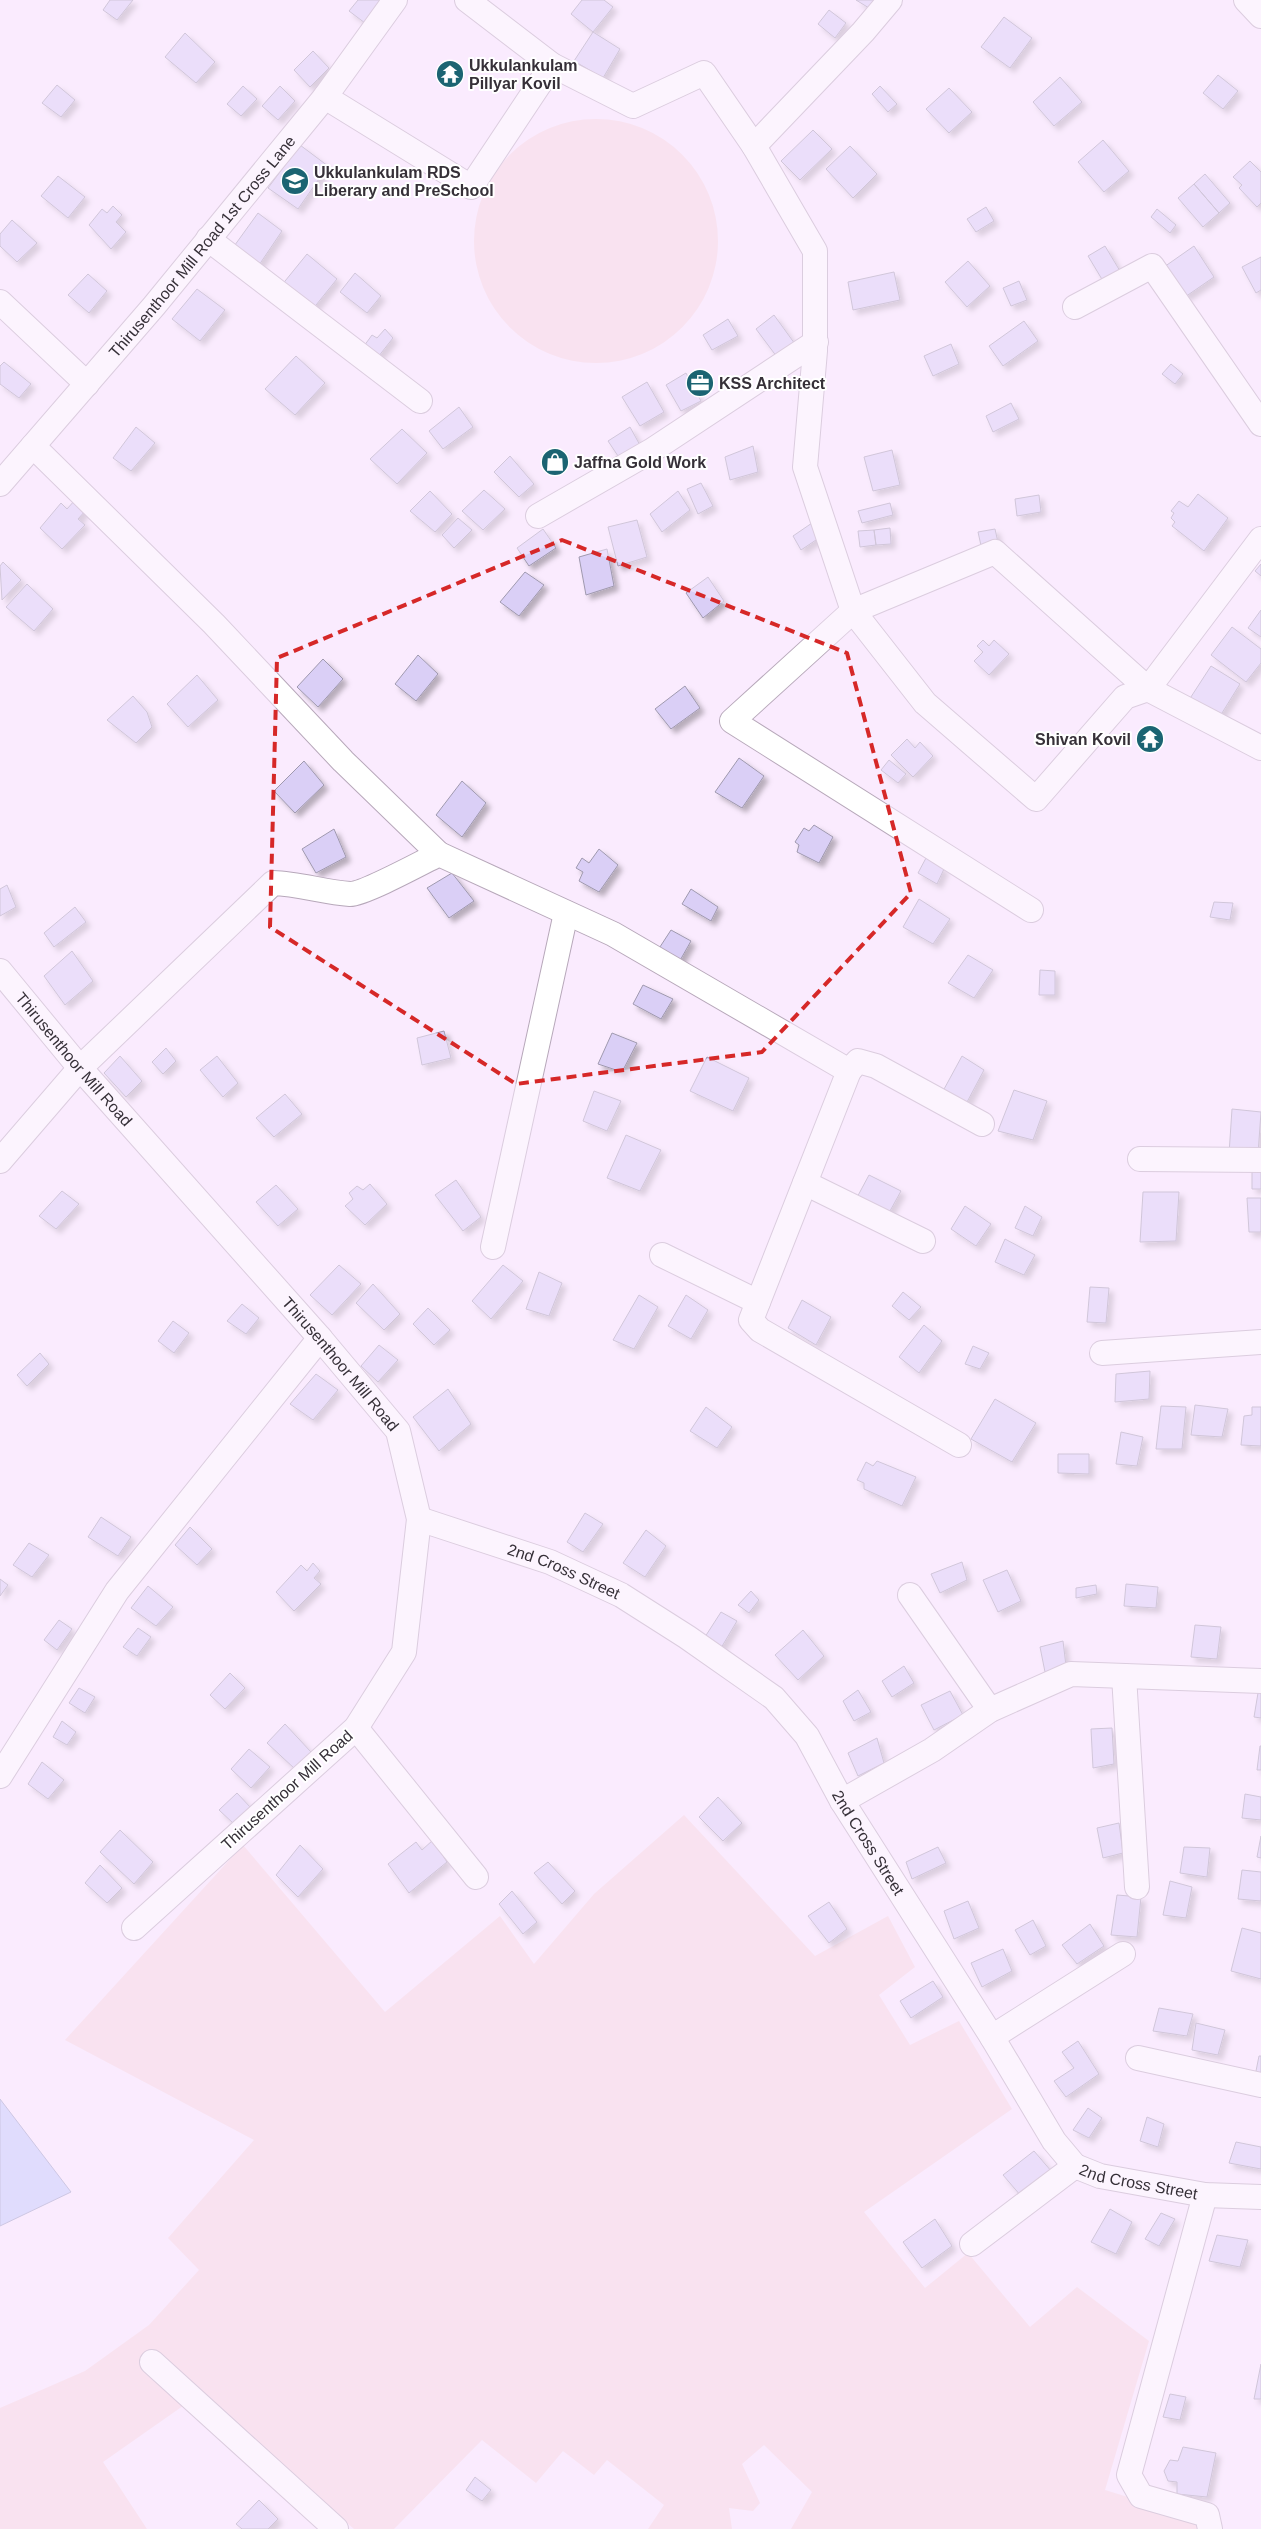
<svg xmlns="http://www.w3.org/2000/svg" width="1261" height="2529" viewBox="0 0 1261 2529" font-family="Helvetica,sans-serif">
<defs>
<filter id="shadow"><feDropShadow dx="4.5" dy="4.5" stdDeviation="2.5" flood-color="#0004"/></filter>
</defs>
<rect width="100%" height="100%" fill="#faebfe"/>
<path fill="#f8d8e0" d="M474 241a122 122 0 1 1 244 0a122 122 0 1 1-244 0Z
M684 1815 815 1956 888 1916 915 1967 879 1995 910 2045 959 2021 1012 2109 864 2212 925 2288 968 2253 1030 2327 1077 2287 1149 2341 1105 2490 1196 2518 1199 2529H791L812 2492 764 2445 742 2464 760 2503 753 2511 729 2508 732 2529H648L664 2505 607 2460 594 2475 563 2451 536 2483 482 2440 394 2529H354L200 2394 103 2462 147 2529H0V2408L85 2371 149 2325 199 2270 168 2238 254 2140 65 2040 243 1845 385 2012 500 1916 534 1964 594 1894Z"/>
<path fill="#c0c9fd" stroke="#979bc2" d="M0 2099 71 2192 0 2226Z"/>
<path fill="#dacff6" stroke="#9f99ae" filter="url(#shadow)" d="M110 0H133L117 20 103 10Z
M358 0H385L365 23 349 11Z
M582 0H604L613 7 593 32 571 14Z
M856 0H875L869 8Z
M829 10 846 23 835 38 818 24Z
M1004 17 1032 38 1010 68 981 47Z
M593 32 620 49 603 78 574 61Z
M185 33 215 62 196 83 165 57Z
M313 51 329 68 310 87 294 70Z
M1218 75 1238 91 1223 109 1203 93Z
M1060 77 1082 102 1054 126 1033 102Z
M57 85 75 100 61 117 42 103Z
M243 86 257 99 241 116 227 104Z
M280 86 295 101 278 120 262 106Z
M880 86 897 104 888 112 872 94Z
M949 88 972 112 949 133 926 109Z
M813 130 832 149 800 180 781 161Z
M1103 140 1129 171 1104 192 1078 162Z
M300 145 328 166 298 209 268 188Z
M850 146 877 174 853 198 826 169Z
M1250 161 1261 172V203L1257 207 1239 188 1242 185 1233 177Z
M1205 174 1230 203 1219 213 1194 184Z
M58 176 85 197 68 218 41 196Z
M1194 184 1219 213 1203 227 1178 198Z
M113 206 122 215 116 222 126 232 111 249 89 225 102 209 107 213Z
M986 207 994 221 976 232 967 219Z
M1157 209 1176 225 1170 233 1151 217Z
M258 213 282 231 257 268 232 249Z
M12 220 37 243 17 262 0 246V234Z
M1105 246 1123 276 1106 286 1088 256Z
M1194 246 1214 277 1185 297 1164 267Z
M307 254 337 279 312 310 281 286Z
M1261 257V290L1256 293 1242 267Z
M968 261 990 286 967 307 945 282Z
M894 272 900 300 853 310 848 282Z
M355 273 381 296 367 313 340 292Z
M88 274 107 291 89 313 68 295Z
M1019 281 1027 300 1011 306 1003 288Z
M197 289 225 310 200 341 172 319Z
M774 315 795 344 777 357 756 329Z
M728 319 738 336 712 350 703 335Z
M1024 321 1038 341 1003 366 989 346Z
M385 329 393 338 378 357 364 346 372 335 377 338Z
M951 344 959 364 933 376 924 356Z
M296 356 325 383 295 415 265 389Z
M4 362 31 384 19 398 0 384V366Z
M1171 364 1183 374 1175 384 1162 374Z
M686 373 701 401 681 411 666 385Z
M647 382 664 412 640 426 622 397Z
M1011 403 1019 419 993 432 986 416Z
M459 407 473 427 443 449 429 431Z
M136 427 155 443 131 471 113 458Z
M630 427 641 447 620 459 608 441Z
M402 429 427 453 397 484 370 459Z
M753 446 758 472 730 480 725 457Z
M892 450 900 485 873 491 864 457Z
M510 456 534 484 519 497 494 472Z
M701 483 713 506 698 514 687 489Z
M484 490 505 509 483 530 462 511Z
M430 491 452 514 435 532 410 511Z
M678 491 690 510 662 532 650 514Z
M1198 494 1228 518 1204 551 1172 526 1175 522 1171 518 1174 513 1171 511 1179 501 1188 507Z
M1039 495 1041 512 1017 516 1015 499Z
M75 500 86 510 78 519 85 525 62 549 40 528 61 503 67 509Z
M890 503 893 515 862 523 858 511Z
M458 518 472 530 454 548 442 535Z
M637 520 647 557 618 566 608 527Z
M812 523 819 538 801 550 793 536Z
M890 528 891 544 876 545 874 530Z
M543 529 556 548 529 566 517 548Z
M995 529 999 547 982 550 978 532Z
M874 530 876 545 860 547 858 531Z
M607 549 614 586 586 595 579 557Z
M3 562 21 580 2 600 0 566Z
M1261 564V576L1255 571Z
M525 572 544 585 519 616 500 602Z
M708 577 724 601 703 618 686 593Z
M27 584 53 609 34 631 6 607Z
M1261 610V637L1248 628Z
M1232 627 1261 649V663L1246 682 1211 655Z
M983 640 989 646 994 640 1009 654 989 675 974 661 983 652 977 646Z
M418 655 438 674 416 701 395 684Z
M323 659 343 679 318 707 297 687Z
M1211 666 1240 684 1217 721 1187 703Z
M197 675 218 700 188 727 167 704Z
M685 686 700 708 671 729 655 709Z
M133 696 147 712 152 727 136 743 107 720Z
M907 739 915 748 920 742 933 756 913 777 891 755Z
M739 758 764 776 742 808 715 792Z
M889 760 906 774 898 783 881 770Z
M304 761 324 785 295 813 274 791Z
M462 781 486 803 462 837 436 815Z
M814 825 833 837 819 863 797 852 799 845 795 842 804 828 809 831Z
M334 829 346 857 316 873 302 849Z
M599 849 618 865 599 892 579 881 583 872 576 868 582 858 589 863Z
M926 858 944 869 937 884 918 873Z
M452 873 474 901 449 918 427 888Z
M7 885 16 907 0 916V889Z
M691 889 718 907 711 921 682 904Z
M919 899 950 919 933 944 903 927Z
M1214 902 1233 903 1230 920 1210 917Z
M75 907 86 922 54 947 44 933Z
M671 930 691 941 678 964 656 953Z
M72 951 93 981 65 1005 44 976Z
M968 955 993 970 974 998 948 983Z
M1040 970 1055 971V995H1039Z
M643 985 673 999 661 1019 633 1004Z
M444 1031 451 1058 422 1065 417 1038Z
M612 1033 637 1043 622 1072 598 1064Z
M166 1048 176 1061 163 1074 152 1062Z
M120 1056 142 1081 126 1097 104 1073Z
M217 1056 238 1083 223 1097 200 1070Z
M962 1056 984 1070 966 1104 943 1091Z
M707 1057 749 1078 733 1111 690 1091Z
M1014 1090 1047 1101 1033 1140 998 1131Z
M594 1091 621 1101 607 1131 583 1121Z
M285 1094 302 1114 274 1137 256 1118Z
M1232 1109 1261 1112 1258 1154H1229Z
M626 1135 661 1150 640 1191 607 1178Z
M1252 1169H1261V1189H1252Z
M869 1175 901 1191 885 1220 854 1203Z
M456 1180 481 1217 463 1231 435 1195Z
M370 1184 387 1204 365 1225 345 1206 353 1199 349 1193 357 1186 363 1190Z
M276 1185 298 1209 278 1226 256 1202Z
M62 1191 79 1204 56 1229 39 1216Z
M1143 1192H1179L1176 1241 1140 1242Z
M1247 1198H1261V1232H1249Z
M965 1206 991 1224 976 1246 951 1229Z
M1025 1206 1042 1217 1033 1236 1015 1228Z
M1005 1239 1035 1255 1024 1275 995 1262Z
M339 1265 361 1284 332 1315 310 1295Z
M503 1265 523 1281 491 1319 472 1301Z
M539 1272 562 1283 549 1316 526 1309Z
M373 1284 400 1314 384 1330 356 1303Z
M1090 1287 1109 1288 1106 1323 1087 1322Z
M903 1292 921 1307 909 1320 892 1306Z
M639 1295 658 1307 634 1349 613 1340Z
M686 1295 708 1310 691 1339 668 1326Z
M802 1300 831 1317 816 1345 788 1328Z
M242 1304 259 1318 246 1334 227 1321Z
M428 1308 450 1330 434 1345 413 1324Z
M173 1321 189 1333 174 1353 158 1341Z
M924 1325 942 1341 919 1373 899 1357Z
M379 1345 398 1360 378 1382 361 1366Z
M973 1346 989 1353 980 1369 965 1364Z
M40 1353 49 1364 27 1386 17 1375Z
M1150 1371 1149 1399 1115 1402 1116 1374Z
M316 1374 338 1390 313 1420 290 1404Z
M448 1389 471 1424 439 1451 413 1417Z
M995 1399 1036 1423 1012 1462 971 1439Z
M1195 1405 1228 1409 1222 1437 1191 1435Z
M1161 1406 1186 1407 1182 1449H1156Z
M706 1407 732 1427 717 1448 690 1431Z
M1252 1407H1261V1446L1241 1445 1244 1416 1252 1415Z
M1121 1432 1143 1437 1137 1466 1116 1464Z
M1058 1454H1089V1474L1058 1473Z
M877 1461 916 1477 902 1506 864 1489V1483L857 1480 866 1462 873 1466Z
M585 1513 603 1524 583 1552 567 1542Z
M101 1517 131 1537 118 1556 88 1537Z
M190 1527 212 1549 197 1565 175 1545Z
M646 1530 666 1546 645 1577 623 1563Z
M29 1543 49 1555 32 1577 13 1565Z
M962 1562 967 1580 940 1593 931 1574Z
M313 1563 320 1571 314 1578 321 1584 294 1611 276 1592 301 1565 307 1571Z
M1007 1570 1021 1601 998 1612 983 1580Z
M0 1579 8 1585 0 1596Z
M1126 1584 1158 1587 1156 1608 1124 1606Z
M1096 1585 1097 1594 1076 1598V1588Z
M148 1586 173 1607 156 1626 131 1608Z
M751 1591 759 1600 749 1613 738 1605Z
M721 1612 737 1621 721 1648 703 1640Z
M59 1620 72 1629 57 1650 44 1640Z
M1195 1625 1221 1627 1217 1659 1191 1657Z
M138 1628 151 1637 137 1656 123 1647Z
M803 1630 824 1656 798 1680 775 1655Z
M1063 1641 1066 1666 1045 1672 1040 1647Z
M904 1666 914 1683 892 1697 882 1681Z
M230 1673 245 1688 225 1709 210 1695Z
M1259 1687H1261V1718L1254 1717Z
M79 1688 95 1697 85 1713 69 1703Z
M858 1690 871 1712 854 1721 843 1701Z
M950 1691 963 1715 934 1730 921 1705Z
M62 1721 76 1732 67 1745 53 1737Z
M285 1724 311 1752 295 1769 267 1743Z
M1112 1728 1114 1764 1093 1768 1091 1729Z
M877 1738 884 1763 858 1776 848 1753Z
M1260 1746H1261V1770H1257Z
M249 1749 270 1767 251 1788 231 1769Z
M42 1762 64 1780 48 1799 28 1784Z
M237 1793 251 1808 234 1824 219 1810Z
M1245 1794 1261 1797V1820L1242 1818Z
M718 1797 742 1823 723 1841 699 1817Z
M1119 1823 1123 1853 1103 1858 1097 1828Z
M120 1830 153 1862 134 1884 100 1852Z
M1261 1836V1858L1257 1857Z
M433 1840 447 1862 409 1893 388 1864 416 1842 422 1850Z
M300 1845 323 1869 298 1897 276 1875Z
M938 1847 946 1863 912 1879 906 1862Z
M1184 1847 1210 1848 1207 1877 1180 1873Z
M548 1862 575 1891 562 1904 534 1873Z
M100 1865 122 1888 107 1903 85 1883Z
M1242 1870 1261 1872V1901L1238 1899Z
M1170 1881 1192 1887 1186 1918 1163 1915Z
M512 1891 537 1922 523 1934 499 1904Z
M1117 1895 1141 1897 1137 1937 1111 1935Z
M968 1901 979 1928 954 1939 944 1911Z
M829 1902 847 1929 829 1943 808 1916Z
M1033 1920 1046 1946 1030 1955 1015 1930Z
M1090 1924 1104 1946 1077 1964 1062 1945Z
M1242 1928 1261 1933V1979L1231 1971Z
M1003 1949 1012 1971 982 1987 971 1963Z
M933 1981 943 1997 911 2018 900 2001Z
M1159 2008 1193 2014 1187 2036 1153 2031Z
M1196 2023 1225 2030 1218 2055 1192 2050Z
M1078 2041 1099 2074 1066 2097 1054 2081 1074 2068 1062 2052Z
M1259 2056H1261V2077L1255 2076Z
M1088 2108 1102 2118 1089 2138 1073 2130Z
M1147 2117 1164 2124 1158 2147 1140 2141Z
M1236 2142 1261 2147V2169L1229 2163Z
M1034 2151 1052 2172 1021 2196 1003 2175Z
M1110 2209 1132 2222 1116 2254 1091 2242Z
M1161 2213 1175 2219 1159 2246 1145 2239Z
M935 2219 952 2246 922 2268 903 2242Z
M1217 2235 1248 2240 1240 2267 1209 2261Z
M1261 2364V2399H1254Z
M1170 2394 1186 2397 1180 2420 1163 2417Z
M1183 2447 1216 2453 1207 2497 1177 2494V2482L1168 2481 1164 2471 1170 2460 1178 2461Z
M475 2477 491 2490 482 2501 466 2490Z
M259 2500 278 2519 268 2529H242L236 2524Z"/>
<g fill="none" stroke-linecap="round" stroke-linejoin="round">
<defs>
<g id="minor">
<path d="M467 0 552 65 633 106 704 73 754 146 815 251V351L805 467 853 611 995 552 1148 689 1261 539"/>
<path d="M1246 0 1261 16"/>
<path d="M325 97 471 187 552 65"/>
<path d="M754 146 863 32 890 0"/>
<path d="M208 239 420 401"/>
<path d="M0 302 87 384"/>
<path d="M1075 307 1152 266 1261 424"/>
<path id="s1" d="M0 484 154 306 325 97 395 0"/>
<path d="M538 516 651 451 816 342"/>
<path d="M439 854 613 934 849 1071 751 1320 760 1330 959 1445"/>
<path d="M1031 910 732 721 853 611 925 703 1036 799 1125 697 1148 689 1261 748"/>
<path id="s2" d="M0 971 80 1068 320 1338 398 1431 419 1519 404 1652 356 1728 134 1928"/>
<path d="M849 1071 858 1061 876 1066 982 1124"/>
<path d="M1140 1159 1261 1160"/>
<path d="M0 1161 80 1068 273 883C299 884 324 892 350 894 364 894 423 862 439 854L343 761 214 624 33 446"/>
<path d="M805 1183 923 1241"/>
<path d="M493 1247 566 913"/>
<path d="M662 1255 758 1302"/>
<path d="M1102 1353 1261 1342"/>
<path id="s3" d="M419 1519 550 1562 621 1595 687 1637 774 1698 807 1736 842 1801 992 2037 1054 2141 1075 2166 1100 2176 1205 2195 1261 2197"/>
<path d="M910 1595 990 1710"/>
<path d="M1124 1676 1137 1887"/>
<path d="M356 1728 476 1877"/>
<path d="M0 1776 117 1591 320 1338"/>
<path d="M842 1801 932 1750 990 1710 1071 1674 1261 1681"/>
<path d="M992 2037 1123 1954"/>
<path d="M1138 2058 1261 2085"/>
<path d="M1205 2195 1129 2475 1141 2496 1207 2515 1210 2529"/>
<path d="M972 2244 1075 2166"/>
<path d="M152 2362 336 2529"/>
</g>
</defs>
<use href="#minor" stroke="#b7a8ba" stroke-width="26"/>
<use href="#minor" stroke="#fff" stroke-width="24"/>
</g>
<path d="M0 0H1261V2529H0ZM562 540 847 653 911 893 762 1052 516 1084 270 927 277 658Z" fill="#faebfe" fill-opacity=".55" fill-rule="evenodd"/>
<path fill="none" stroke="#d62828" stroke-width="4" stroke-dasharray="10 6" stroke-linejoin="round" d="M562 540 847 653 911 893 762 1052 516 1084 270 927 277 658Z"/>
<defs>
<symbol id="temple-disc" viewBox="-11 -11 22 22"><circle r="9.5" fill="#1b6472" stroke="#fff"/><path d="M0-6L5-2H3V0L6.5 2.5H4V6H1.5V3h-3V6H-4V2.5H-6.5L-3 0V-2H-5Z" fill="#fff"/></symbol>
<symbol id="school-disc" viewBox="-11 -11 22 22"><circle r="9.5" fill="#1b6472" stroke="#fff"/><path d="M0-5L7-2L0 1L-7-2ZM-4 1L0 2.5L4 1V4Q0 6-4 4Z" fill="#fff"/></symbol>
<symbol id="office-disc" viewBox="-11 -11 22 22"><circle r="9.5" fill="#1b6472" stroke="#fff"/><path d="M-6-3h4V-5.5h4V-3h4V5H-6ZM-1-4.5V-3h2v-1.5ZM-6 0V1H6V0Z" fill="#fff"/></symbol>
<symbol id="shop-disc" viewBox="-11 -11 22 22"><circle r="9.5" fill="#1b6472" stroke="#fff"/><path d="M-5-2.5h2.3a2.7 3.5 0 0 1 5.4 0H5L5.5 6h-11ZM-1.5-2.5h3a1.5 2.3 0 0 0-3 0Z" fill="#fff"/></symbol>
</defs>
<g fill-rule="evenodd">
<use href="#temple-disc" x="434" y="58" width="32" height="32"/>
<use href="#school-disc" x="279" y="165" width="32" height="32"/>
<use href="#office-disc" x="684" y="367" width="32" height="32"/>
<use href="#shop-disc" x="539" y="446" width="32" height="32"/>
<use href="#temple-disc" x="1134" y="723" width="32" height="32"/>
</g>
<g text-anchor="middle" dominant-baseline="central" stroke-width="4" stroke-linejoin="round" paint-order="stroke">
<g font-size="16" font-weight="bold" fill="#363038" stroke="#fff" text-anchor="start">
<text x="469" y="65">Ukkulankulam<tspan x="469" dy="18">Pillyar Kovil</tspan></text>
<text x="314" y="172">Ukkulankulam RDS<tspan x="314" dy="18">Liberary and PreSchool</tspan></text>
<text x="719" y="383">KSS Architect</text>
<text x="574" y="462">Jaffna Gold Work</text>
<text x="1131" y="739" text-anchor="end">Shivan Kovil</text>
</g>
<g font-size="16" fill="#363038" stroke="#fff">
<text stroke="none"><textPath href="#s1" startOffset="312">Thirusenthoor Mill Road 1st Cross Lane</textPath></text>
<text stroke="none"><textPath href="#s2" startOffset="115">Thirusenthoor Mill Road</textPath></text>
<text stroke="none"><textPath href="#s2" startOffset="520">Thirusenthoor Mill Road</textPath></text>
<text stroke="none"><textPath href="#s3" startOffset="154">2nd Cross Street</textPath></text>
<text transform="translate(287 1790) rotate(-42)">Thirusenthoor Mill Road</text>
<text stroke="none"><textPath href="#s3" startOffset="574">2nd Cross Street</textPath></text>
<text stroke="none"><textPath href="#s3" startOffset="1024">2nd Cross Street</textPath></text>
</g>
</g>
</svg>
